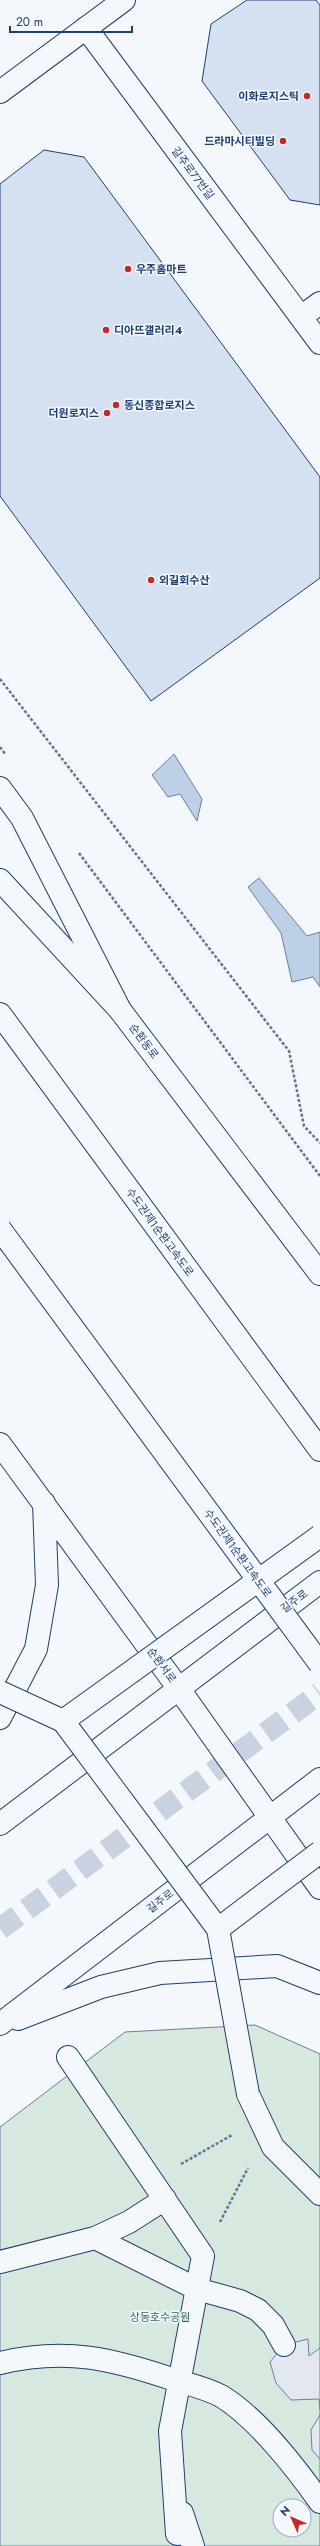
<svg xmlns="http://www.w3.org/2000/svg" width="320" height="2546" viewBox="0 0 320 2546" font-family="Jost,'Noto Sans KR',sans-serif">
<rect width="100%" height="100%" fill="#f4f7fb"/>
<path fill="#d7e8df" stroke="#687fa3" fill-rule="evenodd" d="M255 2025 320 2054V2546H0V2127L125 2032ZM280 2506H304V2530H280Z"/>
<path fill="#e3e8f0" stroke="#687fa3" d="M308 2339 309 2356 320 2348V2410L319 2399 291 2400 276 2383 270 2362 284 2345Z
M320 2415V2459L312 2450 311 2430Z"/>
<path fill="#bed0e5" stroke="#687fa3" d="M174 754 202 799 197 821 180 794 168 797 152 775Z
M259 878 307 936 320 932V987L313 977 292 982 281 933 248 887Z"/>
<path fill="#d5e0f0" stroke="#1d3f73" d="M247 0H316L320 5V205L290 200 202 81 211 24Z
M44 150 84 157 320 477V578L151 701 0 496V184Z"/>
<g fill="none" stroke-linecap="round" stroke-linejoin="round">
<path stroke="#c9d2e0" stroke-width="22" stroke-dasharray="22 11" stroke-linecap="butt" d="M0 1929 320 1693"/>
<defs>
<path id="pedestrian" d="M68 2057 203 2256 170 2431 177 2534
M248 2094 273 2147 320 2194
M95 2238 197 2289 240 2301 258 2310 273 2325 284 2345
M0 2262 95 2238 129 2222 165 2199
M0 2363C66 2347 113 2359 175 2380 191 2385 206 2388 221 2396 256 2417 296 2468 320 2502
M182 2513 193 2546"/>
<path id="minor" d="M86 28 320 343
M301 317 320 303"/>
<path id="tertiary" d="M0 92 124 0
M0 788 22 818 120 1010 320 1274
M0 1444 179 1689 320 1888
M0 1718 36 1649 47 1585 44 1503
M0 1824 320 1582
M18 2019 101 1987 160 1973 277 1966 320 1983
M0 2024 320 1779"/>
<path id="motorway" d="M0 880 120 1010
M0 1014 320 1450"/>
</defs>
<use href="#pedestrian" stroke="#1d3f73" stroke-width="24"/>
<use href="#minor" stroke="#1d3f73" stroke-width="24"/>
<use href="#tertiary" stroke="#1d3f73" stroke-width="24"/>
<use href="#motorway" stroke="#1d3f73" stroke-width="24"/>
<path stroke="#5e769c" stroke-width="2.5" stroke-dasharray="3 2" stroke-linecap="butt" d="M0 679 289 1051 304 1126 320 1143
M0 747 6 755
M79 853 320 1176
M181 2164 232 2135
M220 2222 248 2168"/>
<use href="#pedestrian" stroke="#f4f7fb" stroke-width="22"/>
<use href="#minor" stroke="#f4f7fb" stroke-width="22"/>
<use href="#tertiary" stroke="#f4f7fb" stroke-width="22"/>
<use href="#motorway" stroke="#f4f7fb" stroke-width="22"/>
<defs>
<path id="pedestrian-bridge" d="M0 1692 63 1721 218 1929 248 2094
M63 1721 320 1536
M218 1929 320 1852"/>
<path id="motorway-bridge" d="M0 1229 320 1664"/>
</defs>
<use href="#pedestrian-bridge" stroke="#1d3f73" stroke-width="24" stroke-linecap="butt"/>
<use href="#motorway-bridge" stroke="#1d3f73" stroke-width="24" stroke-linecap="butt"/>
<use href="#pedestrian-bridge" stroke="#f4f7fb" stroke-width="22"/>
<use href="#motorway-bridge" stroke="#f4f7fb" stroke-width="22"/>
</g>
<g fill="#c62828" stroke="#f4f7fb" stroke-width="1.5">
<circle cx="307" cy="96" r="4"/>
<circle cx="283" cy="141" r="4"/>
<circle cx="128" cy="269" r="4"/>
<circle cx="106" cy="330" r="4"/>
<circle cx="116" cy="405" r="4"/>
<circle cx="107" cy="413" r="4"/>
<circle cx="151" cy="580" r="4"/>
</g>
<g text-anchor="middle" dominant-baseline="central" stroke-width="3" stroke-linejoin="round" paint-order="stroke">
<g font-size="11" font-weight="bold" fill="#1d3f73" stroke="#f4f7fb" text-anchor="start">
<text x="299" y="96" text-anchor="end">이화로지스틱</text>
<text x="275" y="141" text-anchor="end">드라마시티빌딩</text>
<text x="136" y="269">우주홈마트</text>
<text x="114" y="330">디아뜨갤러리4</text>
<text x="124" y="405">동신종합로지스</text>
<text x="99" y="413" text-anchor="end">더원로지스</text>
<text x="159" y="580">외길회수산</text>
</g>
<g font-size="11" fill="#1d3f73" stroke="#f4f7fb">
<text transform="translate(193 173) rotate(53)">길주로77번길</text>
<text transform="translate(144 1041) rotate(53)">순환동로</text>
<text transform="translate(160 1232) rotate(54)">수도권제1순환고속도로</text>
<text transform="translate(238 1553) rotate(54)">수도권제1순환고속도로</text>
<text transform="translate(294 1601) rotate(-37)">길주로</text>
<text transform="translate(162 1665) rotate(54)">순환서로</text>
<text transform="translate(160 1901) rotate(-38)">길주로</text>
</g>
<g font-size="11" fill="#2c6c60" stroke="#f4f7fb">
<text x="160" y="2317">상동호수공원</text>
</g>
</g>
<g transform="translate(292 2518) rotate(315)"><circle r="19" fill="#f4f7fb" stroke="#9eadc5"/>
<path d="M0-3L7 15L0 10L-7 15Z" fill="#c62828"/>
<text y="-6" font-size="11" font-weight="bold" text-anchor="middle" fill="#1d3f73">N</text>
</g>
<path d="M10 26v6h122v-6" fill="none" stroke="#1d3f73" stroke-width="2"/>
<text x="16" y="26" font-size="12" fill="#1d3f73" stroke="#f4f7fb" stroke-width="3" paint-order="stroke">20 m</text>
</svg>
